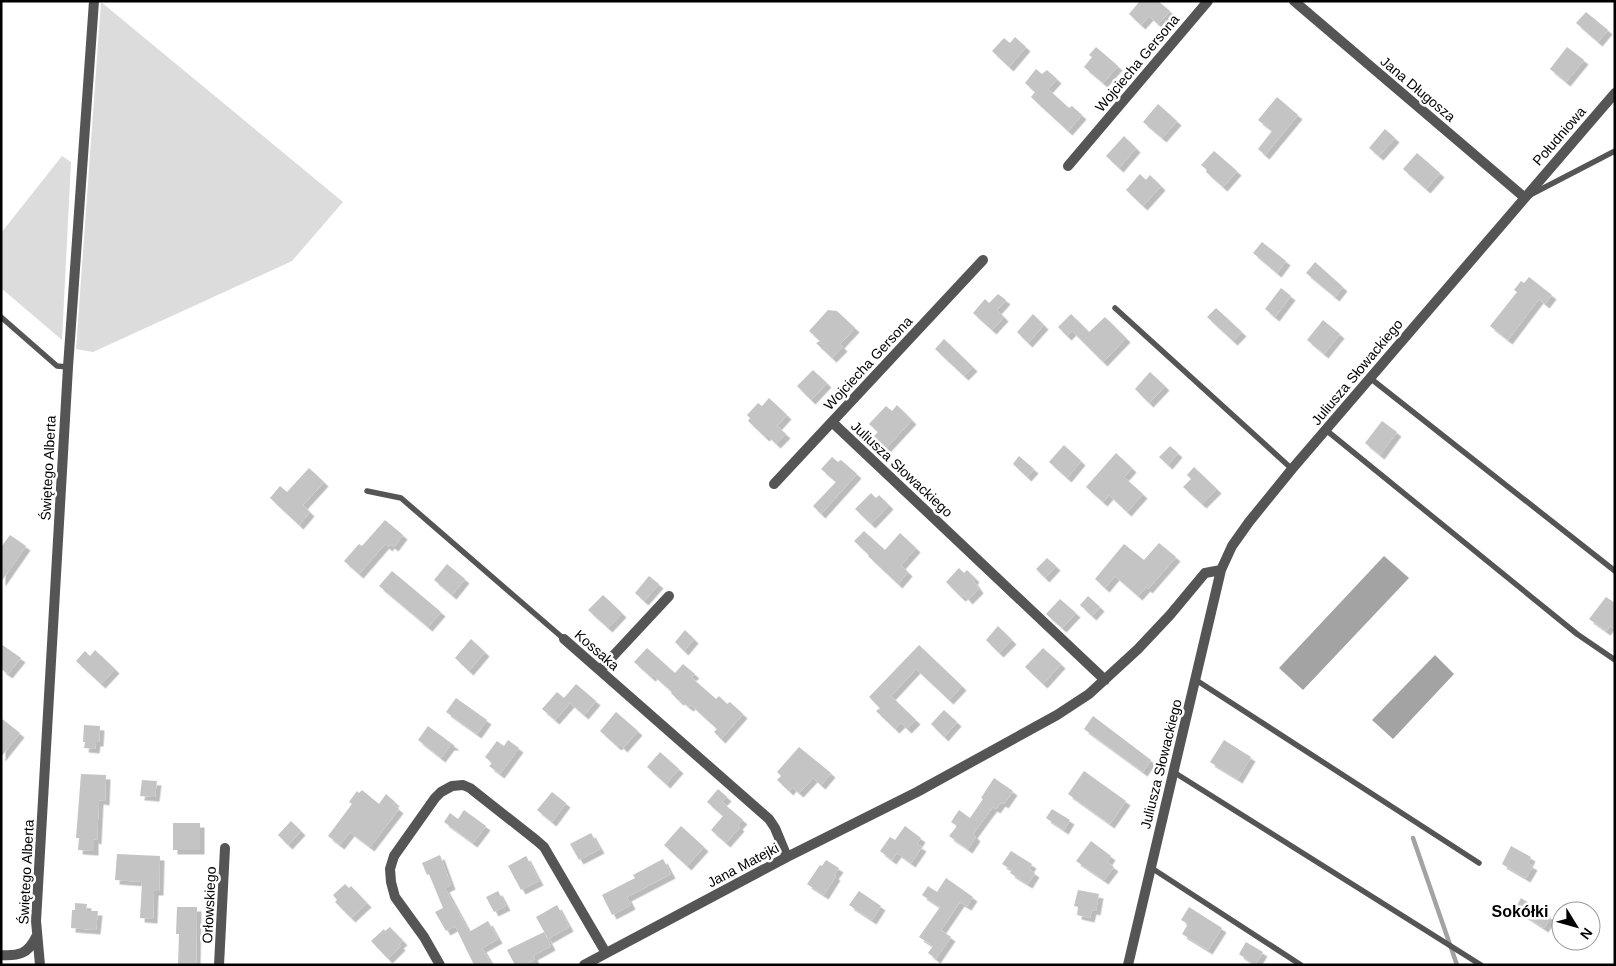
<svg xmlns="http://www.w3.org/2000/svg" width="1616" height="966" viewBox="0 0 1616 966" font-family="Arial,sans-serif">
<defs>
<filter id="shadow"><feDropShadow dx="4.5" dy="4.5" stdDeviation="0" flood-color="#0004"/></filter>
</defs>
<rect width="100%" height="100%" fill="#fff"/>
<path fill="#dcdcdc" d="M101 2 343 202 292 261 93 352 76 349Z
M62 156 71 162 62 340 1 288V233Z"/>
<path fill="#a3a3a3" d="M1384 556 1409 578 1303 690 1279 668Z
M1435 655 1454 674 1393 739 1372 720Z"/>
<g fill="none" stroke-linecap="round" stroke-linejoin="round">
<path stroke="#a3a3a3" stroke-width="4.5" d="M1413 838 1457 965"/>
</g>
<path fill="#c4c4c4" filter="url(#shadow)" d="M1140 1H1158L1170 11 1158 24 1149 16 1141 25 1129 14Z
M1586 12 1608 30 1598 42 1576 23Z
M1015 37 1026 47 1009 67 992 51 1004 38 1010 43Z
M1096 47 1118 66 1103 83 1084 67 1092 57 1089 55Z
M1567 47 1584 60 1566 82 1550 69Z
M1036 69 1042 74 1047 70 1057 79 1048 89 1069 108 1072 106 1082 115 1068 131 1031 97 1035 92 1025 83Z
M1277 97 1298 115 1265 155 1258 149 1272 131 1258 120Z
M1158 104 1177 121 1162 138 1143 122Z
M1385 129 1395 138 1379 156 1369 148Z
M1124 136 1136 148 1119 168 1106 156Z
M1214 151 1237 171 1223 187 1206 172 1207 170 1201 165Z
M1417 153 1440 173 1426 189 1403 169Z
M1140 174 1146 180 1150 175 1161 186 1143 206 1126 190Z
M1262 242 1286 261 1277 273 1253 253Z
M1315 262 1343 287 1335 297 1306 273Z
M1529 277 1552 295 1545 304 1539 299 1508 340 1490 326 1517 292 1514 290 1521 281 1524 283Z
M1281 288 1291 296 1275 317 1265 309Z
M998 294 1006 300 997 310 1004 317 992 330 973 313 985 299 989 303Z
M1216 308 1242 332 1233 341 1207 317Z
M828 310 837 311 855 328 840 344 843 347 832 358 816 343 820 341 809 331Z
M1033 314 1044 325 1028 343 1017 332Z
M1071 314 1089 332 1105 317 1126 338 1103 362 1072 331 1067 336 1058 327Z
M1323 320 1340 334 1324 354 1307 340Z
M944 339 973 367 964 376 935 349Z
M813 370 827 383 811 400 797 386Z
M1150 372 1165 386 1149 403 1135 389Z
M769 398 787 415 777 426 786 434 776 444 767 435 765 437 748 421 750 418 747 415 758 403 762 406Z
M897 405 912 420 886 448 874 436 878 432 869 424 886 406 892 411Z
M1382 421 1397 432 1380 455 1365 443Z
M1064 445 1081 461 1067 478 1049 462Z
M1170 446 1178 453 1168 465 1159 457Z
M1116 453 1132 468 1124 477 1143 494 1127 512 1109 495 1103 502 1086 487Z
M1019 456 1034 469 1027 477 1013 464Z
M832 457 838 462 841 460 857 474 821 514 813 506 836 482 821 469Z
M1194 467 1217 489 1202 504 1183 487 1191 479 1187 475Z
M309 468 324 482 303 505 310 512 299 525 270 498 280 486 287 492Z
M871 493 876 498 879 495 889 505 871 524 855 509Z
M385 520 403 535 394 547 390 544 388 547 385 544 359 574 344 561 359 544 362 546Z
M864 531 885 550 900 533 916 548 901 565 908 572 898 584 868 556 869 555 854 541Z
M10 535 26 546 1 582V547Z
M1159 543 1176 557 1148 589 1146 587 1138 596 1115 576 1105 588 1095 579 1124 544 1144 560Z
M1047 558 1056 566 1045 578 1036 569Z
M447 564 465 579 452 595 434 580Z
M959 568 964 573 967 570 975 578 973 580 979 589 968 600 964 595 961 597 946 582Z
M392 571 441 612 428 627 379 586Z
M649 576 659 584 644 601 635 593Z
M603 595 622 613 608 628 588 610Z
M1088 596 1100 607 1092 616 1080 605Z
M1606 597 1615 603V629L1610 626 1606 631 1589 619Z
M1060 599 1076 613 1062 628 1046 614Z
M998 626 1012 640 999 653 986 640Z
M685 630 694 639 684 651 675 642Z
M471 639 485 652 469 671 455 658Z
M1 644 21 658 8 674 1 669Z
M919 645 962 686 949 700 916 669 891 696 916 720 907 729 901 723 895 729 876 711 880 708 869 697Z
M647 648 675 673 683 664 695 674 691 677 716 699 719 696 727 704 730 702 743 714 721 739 714 732 717 729 691 705 689 707 680 700 679 701 671 693 672 692 653 675 651 677 634 662Z
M1043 648 1061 664 1043 684 1025 667Z
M95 650 115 669 101 684 76 661 85 651 90 656Z
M576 684 596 701 584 715 564 698Z
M557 692 570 703 555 720 542 709Z
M456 698 487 720 477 734 446 712Z
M944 710 957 722 944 737 931 724Z
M616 712 638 731 623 748 619 744 617 746 600 731Z
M1093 716 1151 760 1143 772 1084 729Z
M1 718 20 733 1 757Z
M84 725 100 726 99 742H96L95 749 84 748 85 742H83Z
M428 726 455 746H450L441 758 418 740Z
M508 740 519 748 500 774 489 766 492 763 485 757 497 741 504 746Z
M1224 740 1251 757 1238 779 1210 762Z
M799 747 831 773 821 785 813 778 799 793 792 787 789 791 777 780 781 776 777 772Z
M660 752 679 769 666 784 647 767Z
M1084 771 1126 801 1110 824 1068 794Z
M81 774 106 775 105 801 99 800 97 840 94 839V851L78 850 79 838H76Z
M994 778 1013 791 1004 804 1001 802 996 809 993 807 989 812 973 834 976 837 968 849 949 836 957 826 951 822 959 810 970 818 983 799 981 798Z
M142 780 157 781 155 797 140 796Z
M718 789 727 797 722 802 743 820 738 825 740 827 726 843 711 830 723 816 707 802Z
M362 790 379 804 386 794 395 802 393 804 399 809 370 847 350 832 340 845 328 836 352 804 349 802 357 791 359 793Z
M552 792 566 803 552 822 537 810Z
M1052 809 1070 820 1064 830 1046 818Z
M464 810 486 826 473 843 444 822 450 813 458 819Z
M291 821 301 831 288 845 278 835Z
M173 823H200V850H173Z
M681 826 704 847 687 866 664 845Z
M905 826 921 838 917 844 922 847 911 863 897 853 892 860 880 851 890 837 895 840Z
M591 833 600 849 579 860 570 844Z
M1091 841 1111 856 1107 862 1114 867 1104 880 1076 861Z
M1511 846 1531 857 1528 863 1533 866 1526 878 1502 864Z
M1011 851 1032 864 1029 869 1035 873 1028 884 1010 873 1012 870 1002 864Z
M117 854 160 856 159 891H154L153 919 140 918 142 882 115 880Z
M440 855 451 885 445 888 469 932 488 921 498 939 482 948 492 965H474L455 926 446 931 435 912 443 908 429 874 427 875 422 863Z
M526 856 539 881 521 890 508 866Z
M663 859 671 874 627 897 631 905 612 915 602 895 635 878 633 875Z
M826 860 839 868 834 875 836 876 824 895 807 884 820 865 822 866Z
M946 878 973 897 967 906 960 902 941 930 951 937 936 959 928 953 933 946 919 937 940 907 922 895 928 886 937 892Z
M345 884 349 888 351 886 367 903 351 918 335 902 337 900 333 895Z
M1078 890 1099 894 1096 911 1092 910 1090 918 1077 915 1078 907 1074 906Z
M498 891 506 906 494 912 486 897Z
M859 891 881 906 872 920 849 905Z
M1521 898 1551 917 1544 928 1515 909Z
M75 903 87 904 86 911H98L96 930 71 928 72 910H75Z
M557 905 569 927 548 939 536 917Z
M177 907H197L196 965H178L179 934H176Z
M1189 907 1222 928 1208 950 1182 934 1188 924 1181 920Z
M390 927 403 941 399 944 401 946 388 959 371 941 384 929 385 931Z
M544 932 551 946 533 956 535 959 524 965H515L507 950Z
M1246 942 1263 952 1255 965 1239 954Z"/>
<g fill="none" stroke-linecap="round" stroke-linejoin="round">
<path stroke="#555" stroke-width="5.5" d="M1530 195 1615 151
M1115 308 1292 469
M1 317 57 366 68 367
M1370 378 1615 571
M1326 430 1577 634 1615 660
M367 491 401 498 564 639
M1196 680 1479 863
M1172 771 1481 965
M1150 867 1301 965"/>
<path stroke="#555" stroke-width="10" d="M1294 1 1524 197
M1068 166 1208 1
M832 422 1105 680
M774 484 983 260
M564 639 769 819 775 828 787 857
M600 670 669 596
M1 955C19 956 28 954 36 937
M40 965 36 921 68 367 94 1
M219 965 225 848
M440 965 424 937 395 897 391 882 390 869 394 856 435 798 441 792 452 786 463 785 470 788 536 840 544 847 606 953
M584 965 787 857 917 792 1057 715 1089 694 1138 649 1170 615 1205 573 1221 570
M1128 965 1221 570 1232 546 1249 522 1292 469 1615 93"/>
</g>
<g text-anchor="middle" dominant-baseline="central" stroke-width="5" stroke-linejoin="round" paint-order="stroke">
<g font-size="14" fill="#000" stroke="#fff">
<text transform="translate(1137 63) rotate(-50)">Wojciecha Gersona</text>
<text transform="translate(1418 89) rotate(40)">Jana Długosza</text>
<text transform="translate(1559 136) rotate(-49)">Południowa</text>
<text transform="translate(868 363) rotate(-47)">Wojciecha Gersona</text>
<text transform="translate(1357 372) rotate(-50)">Juliusza Słowackiego</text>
<text transform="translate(48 468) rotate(-87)">Świętego Alberta</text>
<text transform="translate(902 469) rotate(43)">Juliusza Słowackiego</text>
<text transform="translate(597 650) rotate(41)">Kossaka</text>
<text transform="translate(1161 764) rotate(-76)">Juliusza Słowackiego</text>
<text transform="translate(743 865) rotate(-28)">Jana Matejki</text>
<text transform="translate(26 872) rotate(-87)">Świętego Alberta</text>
<text transform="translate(209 905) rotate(-87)">Orłowskiego</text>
</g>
<g font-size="16" font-weight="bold" fill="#000" stroke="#fff">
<text x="1520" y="911">Sokółki</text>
</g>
</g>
<rect width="1616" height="966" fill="none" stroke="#000000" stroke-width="5"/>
<g transform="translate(1576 926) rotate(127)"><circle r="24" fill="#ffffff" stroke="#999999"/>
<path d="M0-4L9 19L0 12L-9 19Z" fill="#000000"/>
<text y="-8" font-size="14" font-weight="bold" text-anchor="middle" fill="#000000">N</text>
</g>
</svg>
